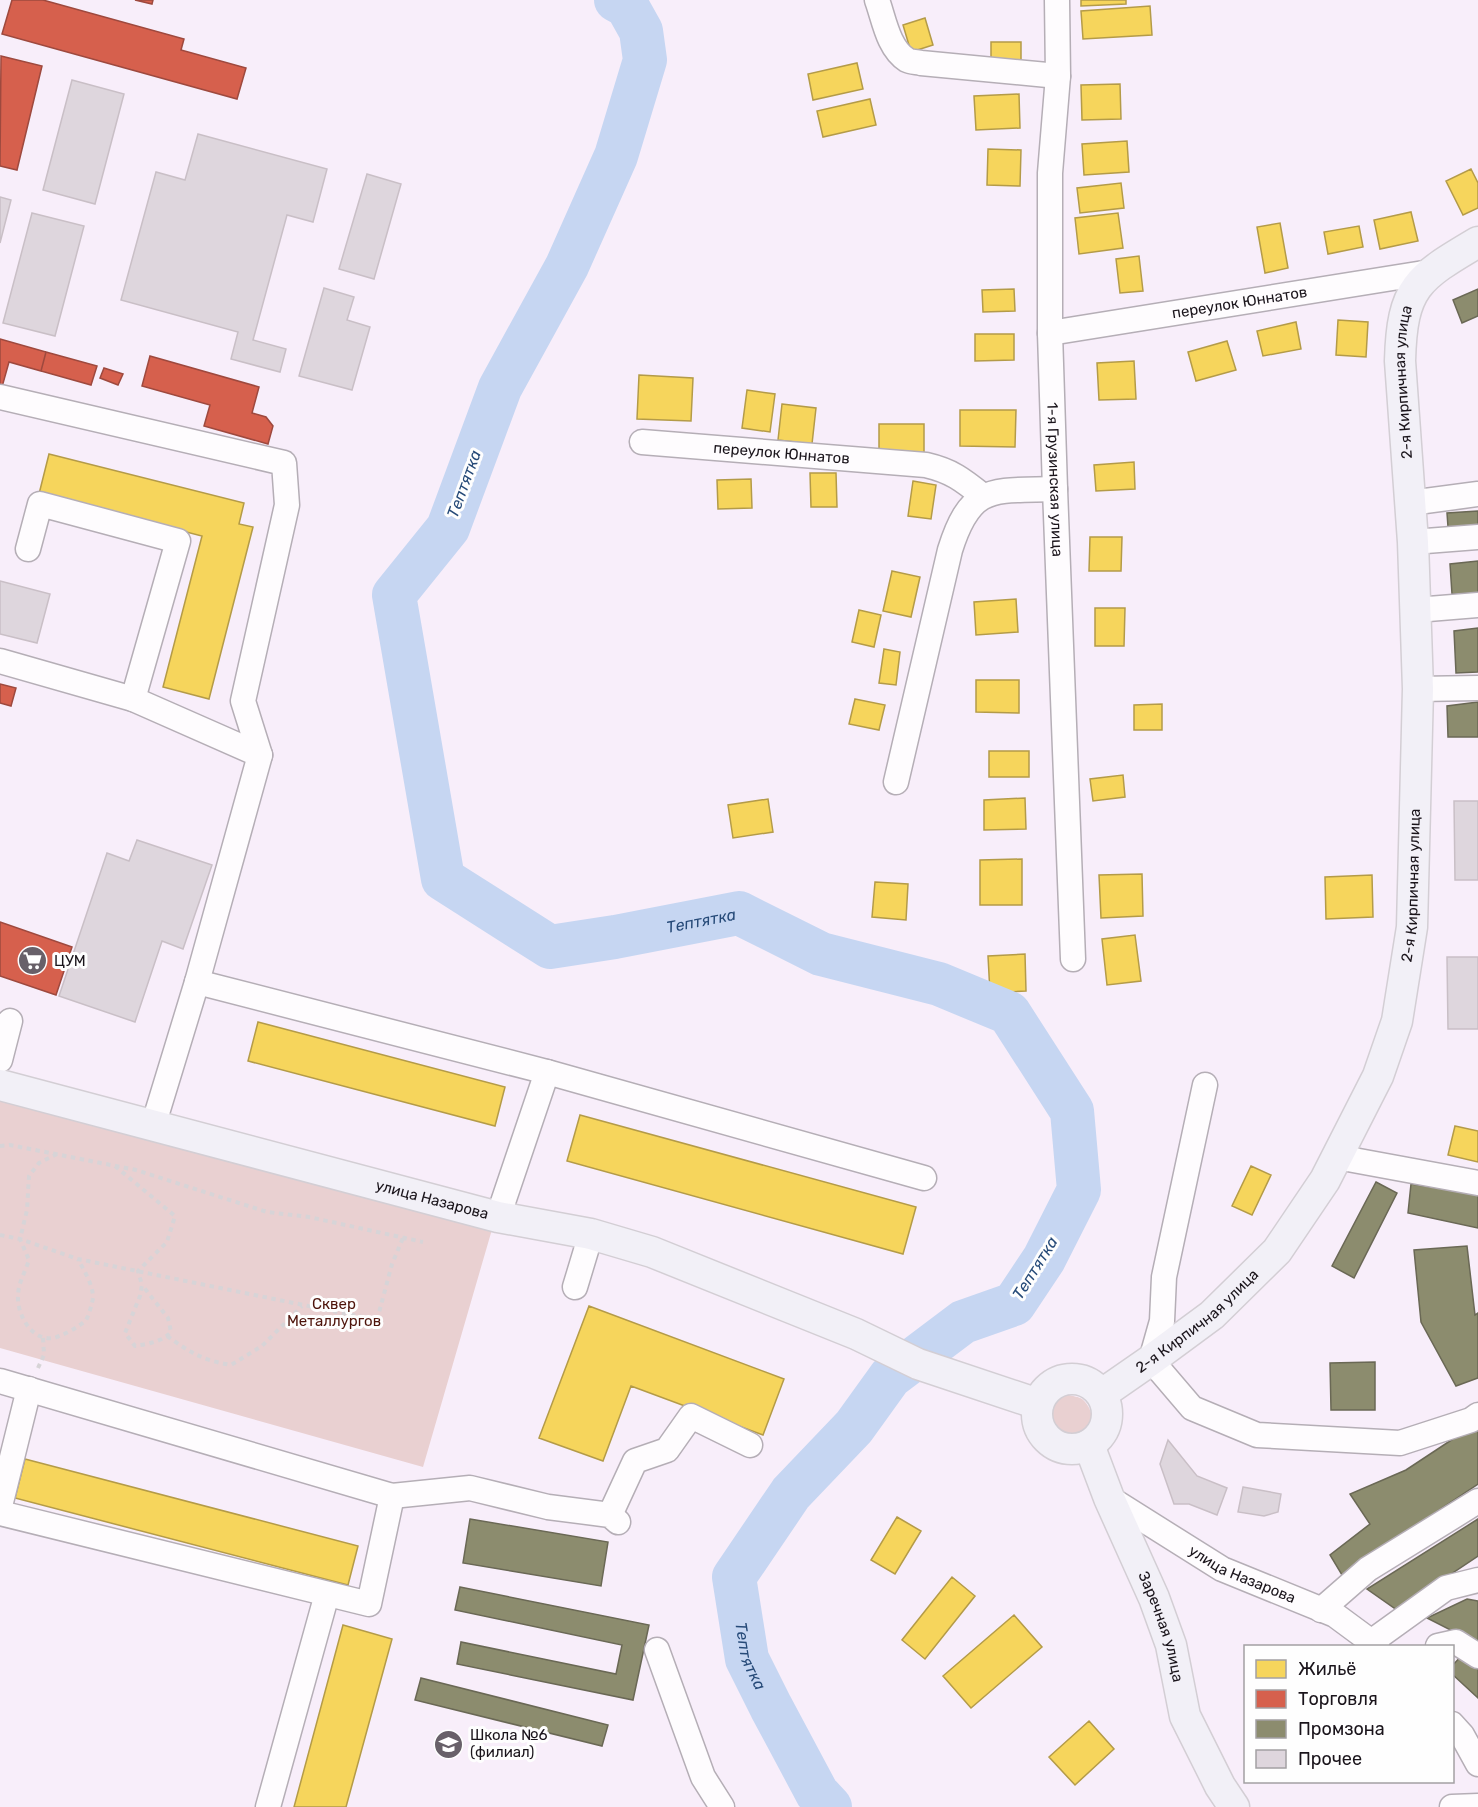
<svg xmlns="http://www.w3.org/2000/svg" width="1478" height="1807" viewBox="0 0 1478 1807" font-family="Rubik,sans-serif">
<rect width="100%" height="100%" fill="#f8eefa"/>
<path fill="#e9d0d1" d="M0 1100 493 1226 423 1467 0 1348Z
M1069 1395C1073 1396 1079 1397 1082 1399 1092 1407 1095 1422 1088 1432 1076 1447 1047 1444 1045 1422 1045 1418 1047 1413 1048 1409 1050 1404 1051 1400 1056 1398 1059 1396 1065 1395 1069 1395Z"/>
<path fill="#f6d55c" stroke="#b49b48" stroke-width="1.5" d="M1081 0H1126V4L1081 6Z
M1150 6 1152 35 1083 39 1081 11Z
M925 18 933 45 911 52 903 25Z
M991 42H1021V62H991Z
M857 63 863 89 813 100 808 74Z
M1120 84 1121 119 1082 120 1081 85Z
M1019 94 1020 128 976 130 974 96Z
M870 99 876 125 823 137 817 111Z
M1127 141 1129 172 1084 175 1082 144Z
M988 149 1021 150 1020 186 987 185Z
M1471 169 1478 183V208L1463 215 1446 181Z
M1121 183 1124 208 1080 213 1077 188Z
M1411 212 1418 241 1380 249 1374 220Z
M1118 213 1123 248 1079 254 1075 218Z
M1280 223 1288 268 1265 273 1257 227Z
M1359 226 1363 247 1328 254 1324 232Z
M1139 256 1143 291 1120 293 1116 259Z
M1014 289 1015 311 983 312 982 290Z
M1338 320 1368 322 1366 357 1336 355Z
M1296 322 1301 349 1263 356 1257 331Z
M975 334H1014V360L975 361Z
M1227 341 1236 370 1196 381 1188 352Z
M1134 361 1136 399 1099 400 1097 363Z
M639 375 693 378 691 421 637 419Z
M747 390 775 394 770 432 742 428Z
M782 404 816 408 812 444 778 440Z
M960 410H1016L1015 447 960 446Z
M879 424H924V455H879Z
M49 454 244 503 239 524 253 527 209 699 163 687 202 536 39 494Z
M1134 462 1135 489 1096 491 1094 465Z
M810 473H836L837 507H811Z
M751 479 752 508 718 509 717 480Z
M913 481 936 485 931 519 908 516Z
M1090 537H1122L1121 571H1089Z
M892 571 920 577 911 617 883 611Z
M1016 599 1018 632 976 635 974 602Z
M1095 608H1125L1124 646H1095Z
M859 610 881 615 874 647 852 642Z
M884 649 900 652 896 685 879 683Z
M976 680H1019V713L976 712Z
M855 699 885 705 879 730 849 724Z
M1162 704V730H1134V705Z
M989 751H1029V777H989Z
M1123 775 1125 797 1093 801 1090 779Z
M1025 798 1026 829 984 830V800Z
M768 799 773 832 733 838 728 805Z
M1022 859V905H980V860Z
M1142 874 1143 916 1101 918 1099 875Z
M1372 875 1373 917 1326 919 1325 877Z
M875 882 908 884 906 920 872 917Z
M1135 935 1141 981 1107 985 1102 939Z
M1025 954 1026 991 990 993 988 956Z
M258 1022 505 1087 495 1126 248 1061Z
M580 1115 916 1207 903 1254 567 1161Z
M1455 1126 1478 1131V1162L1448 1155Z
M1251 1166 1271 1175 1252 1215 1232 1206Z
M589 1306 784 1379 763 1435 631 1386 603 1461 539 1438Z
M25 1459 358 1546 348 1585 15 1498Z
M897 1517 921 1531 895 1574 871 1560Z
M952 1577 975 1596 925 1659 902 1640Z
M1014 1615 1042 1647 971 1708 943 1676Z
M343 1625 392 1639 346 1807H294Z
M1089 1721 1114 1749 1075 1785 1049 1757Z"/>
<path fill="#d6604d" stroke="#9e493e" stroke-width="1.5" d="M12 0H43L184 39 181 50 246 68 237 99 2 34Z
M135 0H153L152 4Z
M1 56 42 66 17 170 0 166Z
M0 339 46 352 41 371 9 362 2 387 0 386Z
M46 352 97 366 91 385 41 371Z
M150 356 259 387 252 413 266 417 273 426 268 444 204 426 210 405 142 386Z
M104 368 123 374 118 385 100 378Z
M0 684 16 688 11 706 0 703Z
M0 922 72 947 56 995 0 976Z"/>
<path fill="#8c8c6e" stroke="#6a6855" stroke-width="1.5" d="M1478 289V316L1462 323 1453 300Z
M1478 511V525L1448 527 1447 513Z
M1478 561V593L1452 594 1450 564Z
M1478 628V672L1456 673 1454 631Z
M1478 702V737H1448L1447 706Z
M1376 1182 1397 1193 1354 1278 1332 1266Z
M1411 1184 1478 1194V1228L1408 1213Z
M1467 1246 1475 1315 1478 1313V1378L1456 1386 1421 1322 1414 1250Z
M1375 1362V1410H1331L1330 1363Z
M1478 1424V1484L1342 1575 1330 1555 1370 1524 1350 1494 1406 1470 1462 1433Z
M470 1519 608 1542 601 1586 463 1563Z
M1478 1519V1556L1397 1610 1367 1589Z
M460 1587 649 1625 633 1700 457 1664 461 1642 616 1674 622 1645 455 1610Z
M1467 1599 1478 1601V1644L1427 1618Z
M1463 1654 1478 1668V1698L1452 1674V1666Z
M421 1678 608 1725 602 1746 415 1700Z"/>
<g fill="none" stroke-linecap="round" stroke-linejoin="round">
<path stroke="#c6d6f2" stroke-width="44" id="s1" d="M616 0 627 6 641 31 645 60 616 156 567 266 500 388 448 528 394 595 443 879 550 947 615 937 739 913 821 954 939 984 1009 1013 1072 1111 1079 1190 1044 1259 1014 1304 963 1322 890 1377 854 1427 791 1493 734 1577 747 1659 771 1707 817 1793 830 1807"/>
</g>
<path fill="#ded6dd" stroke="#c9bfc6" stroke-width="1.5" d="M72 80 124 94 95 204 43 190Z
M198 134 327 169 313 222 287 215 253 340 286 349 280 372 231 359 238 332 121 300 156 172 185 180Z
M367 174 401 184 374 279 339 269Z
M0 197 11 200 0 243Z
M32 213 84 226 55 336 3 323Z
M324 288 354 297 347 320 370 327 352 390 299 376Z
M0 581 50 594 37 643 0 634Z
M1454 801H1478V880H1455Z
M137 840 212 865 183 949 162 941 135 1022 59 996 107 853 129 861Z
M1447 957H1478V1029H1448Z
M1168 1440 1197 1476 1227 1488 1217 1515 1189 1504H1174L1160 1464Z
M1243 1487 1281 1494 1278 1512 1264 1516 1238 1512Z"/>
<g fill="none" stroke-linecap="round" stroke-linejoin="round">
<defs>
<g id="minor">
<path d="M877 0C884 19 888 48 907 60 911 62 917 62 921 63L1058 76"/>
<path id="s2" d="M1057 0 1058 76 1050 173V333L1055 489 1073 959"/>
<path id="s3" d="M1050 333 1430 272"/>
<path d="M0 397 284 463 287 505 243 701 260 755 197 982"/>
<path id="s4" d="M642 442 926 465C952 471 963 480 983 496"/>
<path d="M1410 503 1478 494"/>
<path d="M1413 542 1478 537"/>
<path d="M28 549 40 504 178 541 133 699 260 755"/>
<path d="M1416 610 1478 605"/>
<path d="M0 661 133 699"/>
<path d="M1418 689 1478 688"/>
<path d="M896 782 950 550C971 483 993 491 1055 489"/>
<path d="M0 1060 10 1021"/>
<path d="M1205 1085 1164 1277 1162 1321 1151 1360 1192 1408 1257 1435 1400 1443 1471 1420 1478 1415"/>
<path d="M153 1126 197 982 547 1072 924 1178"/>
<path d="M1337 1157 1478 1183"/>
<path d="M498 1217 547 1072"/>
<path d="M575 1287 591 1234"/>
<path d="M0 1381 392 1496 470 1488 548 1507 610 1515 618 1522"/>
<path id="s5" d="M1109 1498 1222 1569 1335 1615 1377 1646"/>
<path d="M0 1506 29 1389"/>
<path d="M0 1513 369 1604 392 1496"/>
<path d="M610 1515 635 1461 667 1450 691 1416 750 1445"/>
<path d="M1321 1610 1368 1569 1478 1501"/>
<path d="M1371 1642 1446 1588 1478 1580"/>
<path d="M1438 1646 1456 1642 1478 1656"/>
<path d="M657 1650 703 1777 722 1807"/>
<path d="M1452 1724 1462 1735 1478 1764"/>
<path d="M268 1807 327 1594"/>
<path d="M1452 1807 1478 1806"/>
</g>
<g id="major">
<path id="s6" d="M0 1085 498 1217 591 1234 652 1252 856 1334 918 1364 1038 1404"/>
<circle cx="1072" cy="1414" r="35"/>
<path id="s7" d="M1102 1394 1151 1360 1212 1315 1277 1251 1325 1180 1378 1076 1397 1021 1412 927 1418 689 1413 542 1400 361C1402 287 1417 278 1478 242"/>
<path id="s8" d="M1089 1445 1109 1498 1154 1598 1171 1645 1185 1716 1220 1786 1234 1807"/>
</g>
</defs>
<use href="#minor" stroke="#b5aeb6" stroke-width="27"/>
<use href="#major" stroke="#d3ced4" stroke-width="33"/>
<path stroke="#d7d4d7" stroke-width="4" stroke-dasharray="4.5 4.5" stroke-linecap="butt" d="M0 1146 10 1145 136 1170 267 1212 309 1217 423 1242
M57 1154 39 1163 29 1176 27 1210 20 1239 29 1260C25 1272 18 1284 18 1296 17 1314 31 1341 53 1338 60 1337 81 1326 86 1320 89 1315 92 1304 93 1298 93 1284 84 1271 78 1259
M115 1166 175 1216 167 1242 138 1271 142 1285 140 1296 125 1333 135 1346C147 1344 162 1342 171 1332L168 1318 142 1285
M0 1235 20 1239 78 1259 377 1320 392 1264 403 1238
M167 1336C191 1353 202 1360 231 1365L262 1346 302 1306
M38 1368 44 1355 43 1337"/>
<use href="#minor" stroke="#fefcfe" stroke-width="24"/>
<use href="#major" stroke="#f2f0f7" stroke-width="30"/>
</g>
<defs>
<symbol id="supermarket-disc" viewBox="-11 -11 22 22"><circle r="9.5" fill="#686069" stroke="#fefefe"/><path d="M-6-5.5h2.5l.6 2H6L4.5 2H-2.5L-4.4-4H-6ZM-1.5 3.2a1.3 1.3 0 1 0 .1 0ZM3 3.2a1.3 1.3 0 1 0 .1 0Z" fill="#fff"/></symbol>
<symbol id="school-disc" viewBox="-11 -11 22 22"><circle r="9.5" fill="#686069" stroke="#fefefe"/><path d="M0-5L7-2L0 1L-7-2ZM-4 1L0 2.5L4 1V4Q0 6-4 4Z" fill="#fff"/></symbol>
</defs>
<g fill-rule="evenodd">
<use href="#supermarket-disc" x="16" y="944" width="33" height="33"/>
<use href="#school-disc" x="432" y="1728" width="33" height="33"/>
</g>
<g text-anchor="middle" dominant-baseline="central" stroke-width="6" stroke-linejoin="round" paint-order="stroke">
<g font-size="15" fill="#1a141b" stroke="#fefefe">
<text stroke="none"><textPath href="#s3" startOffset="192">переулок Юннатов</textPath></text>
<text stroke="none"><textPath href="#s7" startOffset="1128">2-я Кирпичная улица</textPath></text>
<text stroke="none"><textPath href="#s4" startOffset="140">переулок Юннатов</textPath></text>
<text stroke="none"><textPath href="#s2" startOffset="480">1-я Грузинская улица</textPath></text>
<text stroke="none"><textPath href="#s7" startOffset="624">2-я Кирпичная улица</textPath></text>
<text stroke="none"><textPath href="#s6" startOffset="447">улица Назарова</textPath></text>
<text stroke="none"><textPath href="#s7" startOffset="120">2-я Кирпичная улица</textPath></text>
<text stroke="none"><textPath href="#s5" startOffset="154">улица Назарова</textPath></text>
<text stroke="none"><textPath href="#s8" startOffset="196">Заречная улица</textPath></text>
</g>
<g font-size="15" fill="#1a141b" stroke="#fefefe" text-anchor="start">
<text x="54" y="961">ЦУМ</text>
<text x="470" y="1735">Школа №6<tspan x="470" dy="17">(филиал)</tspan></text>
</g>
<g font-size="15" fill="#4e140b" stroke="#fefefe">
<text x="334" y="1304">Сквер<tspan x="334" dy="17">Металлургов</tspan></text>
</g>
<g font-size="16" font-style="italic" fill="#264a78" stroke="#fefefe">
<text transform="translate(464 484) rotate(-70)">Тептятка</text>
<text stroke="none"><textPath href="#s1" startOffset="1234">Тептятка</textPath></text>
<text transform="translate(1035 1268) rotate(-58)">Тептятка</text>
<text stroke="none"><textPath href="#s1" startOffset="2370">Тептятка</textPath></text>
</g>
</g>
<rect x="1244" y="1645" width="210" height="138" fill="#fefefe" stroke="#a3a0a3" stroke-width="1.5"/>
<rect x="1256" y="1660" width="30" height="18" fill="#f6d55c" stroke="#a3a0a3" stroke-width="1.5"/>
<text x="1298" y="1675" font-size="18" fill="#1a141b">Жильё</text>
<rect x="1256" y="1690" width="30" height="18" fill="#d6604d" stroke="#a3a0a3" stroke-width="1.5"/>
<text x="1298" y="1705" font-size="18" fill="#1a141b">Торговля</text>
<rect x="1256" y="1720" width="30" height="18" fill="#8c8c6e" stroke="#a3a0a3" stroke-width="1.5"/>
<text x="1298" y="1735" font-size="18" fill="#1a141b">Промзона</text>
<rect x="1256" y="1750" width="30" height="18" fill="#ded6dd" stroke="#a3a0a3" stroke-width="1.5"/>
<text x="1298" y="1765" font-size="18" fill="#1a141b">Прочее</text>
</svg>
